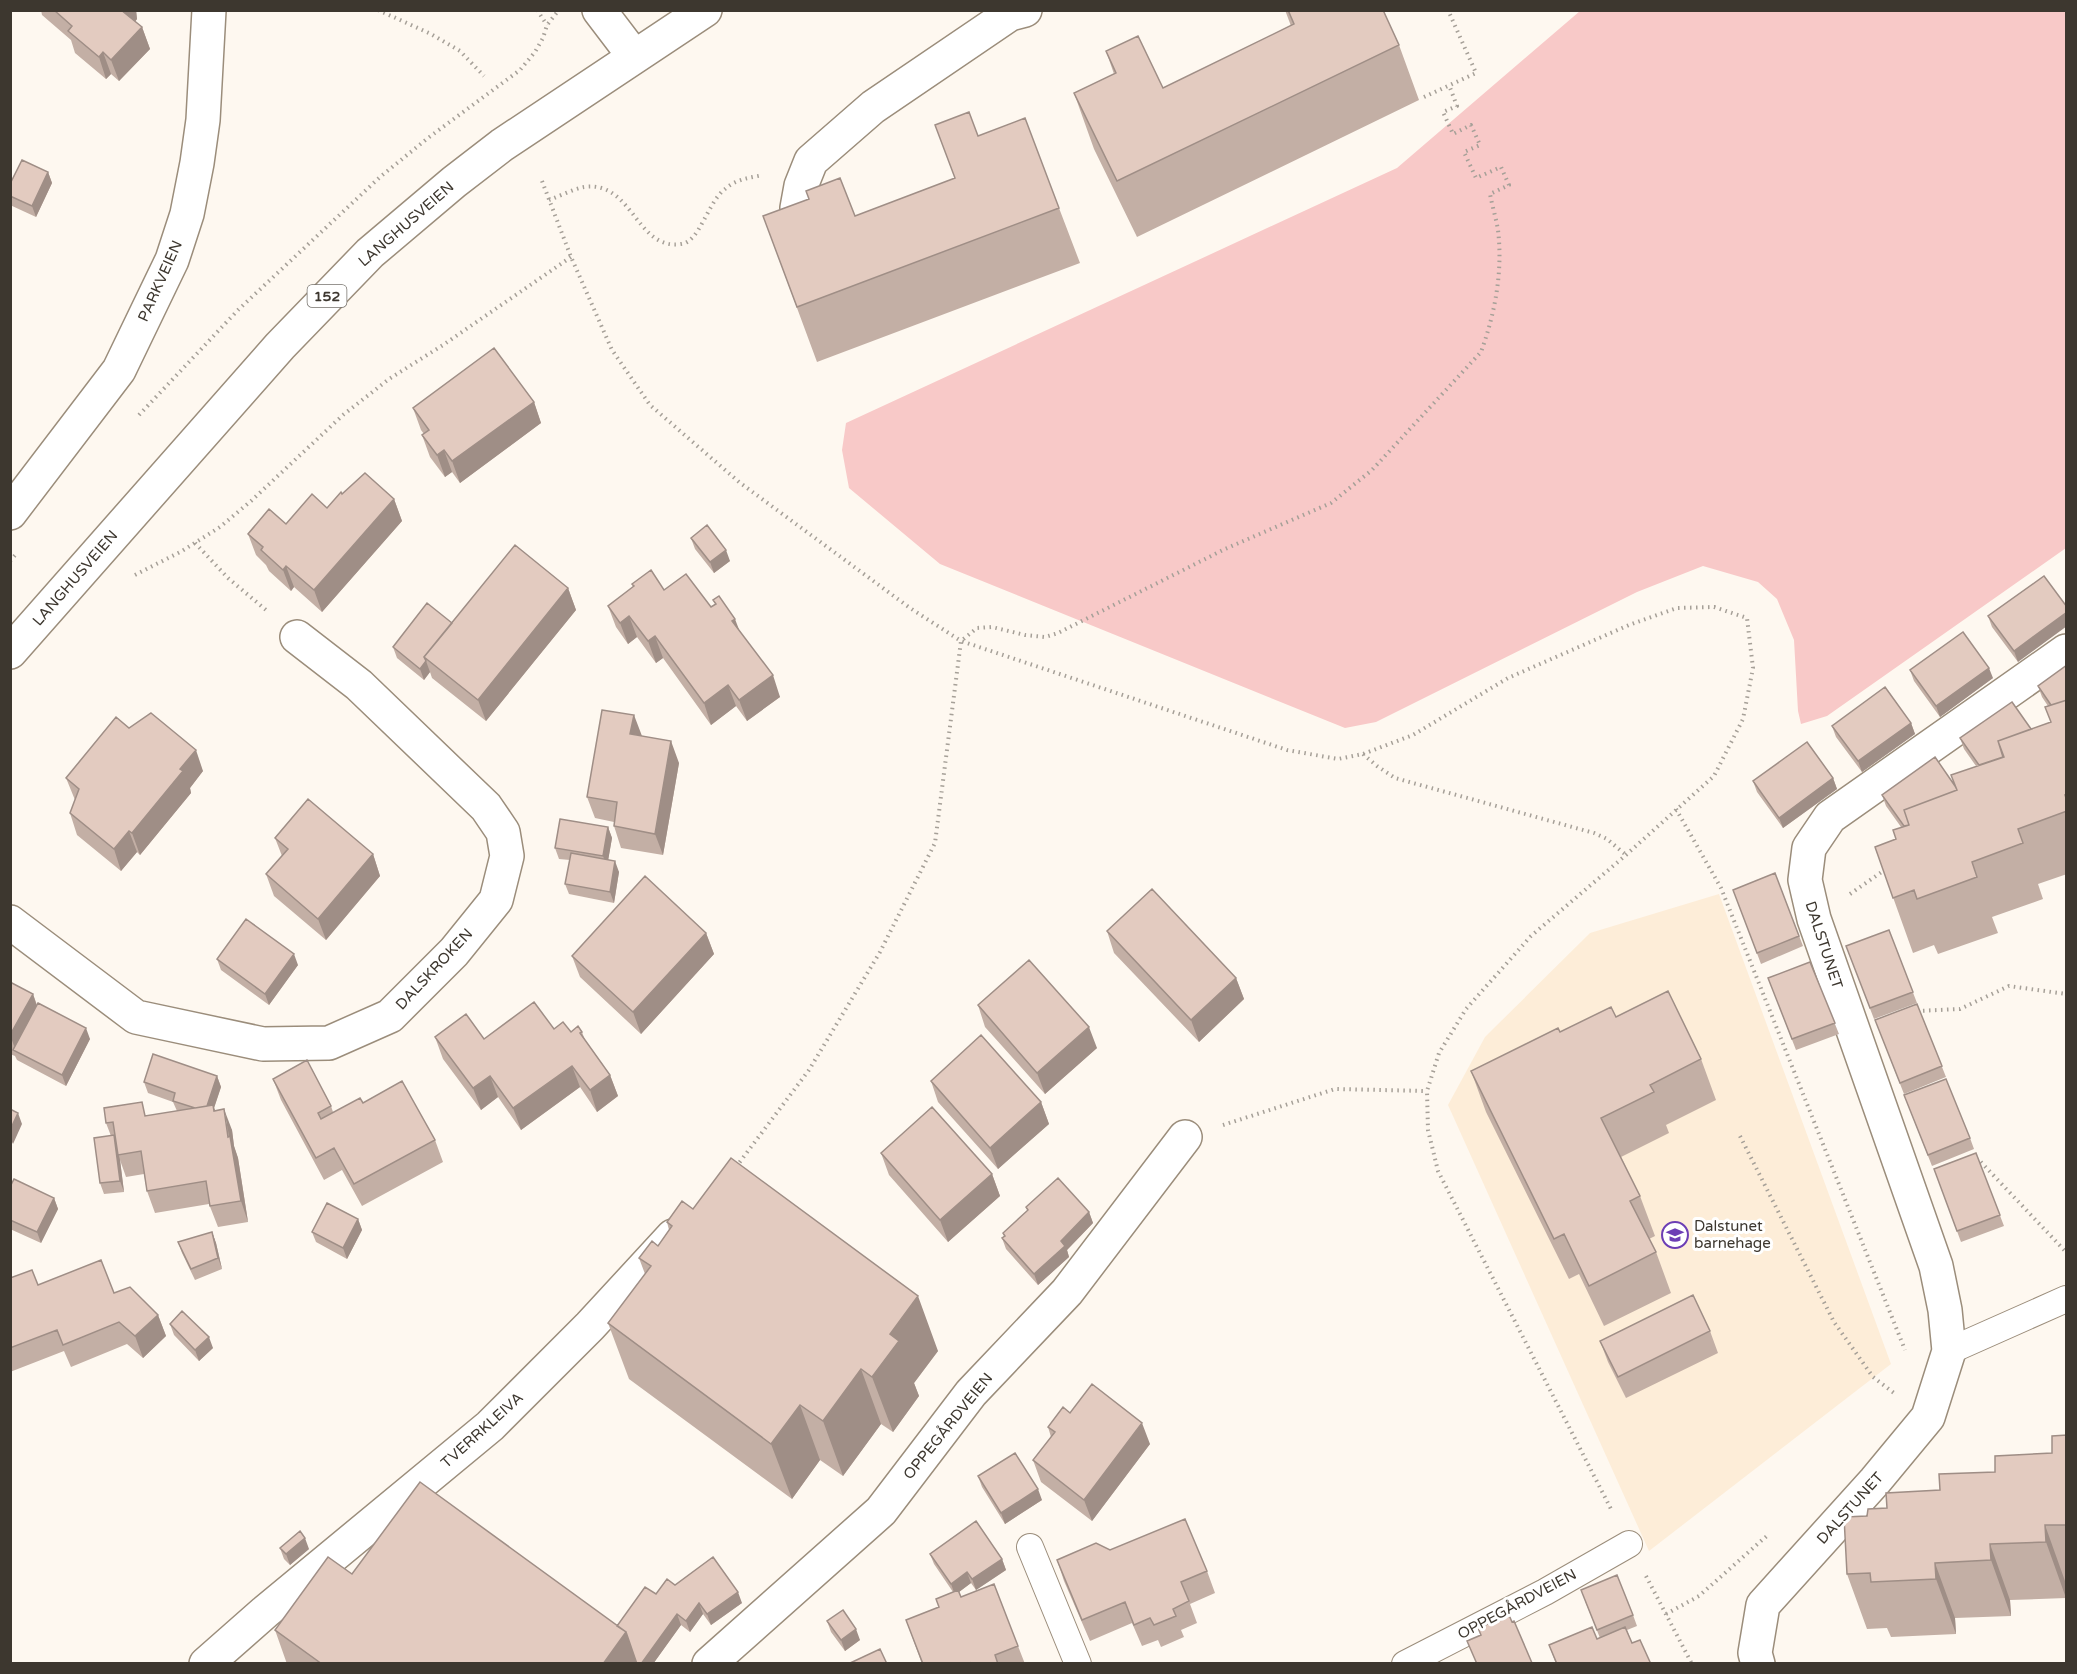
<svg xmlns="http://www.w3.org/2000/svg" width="2077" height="1674" viewBox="0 0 2077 1674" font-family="'Varela Round',sans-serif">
<rect width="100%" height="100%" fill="#fef8f0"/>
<path fill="#fdedd8" d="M1719 894 1891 1364 1649 1551 1448 1105 1485 1037 1590 933Z"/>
<path fill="#f8c9c8" d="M1580 11H2066V548L1827 716 1801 724 1798 711 1794 640 1777 599 1758 582 1703 566 1637 592 1376 722 1345 728 940 564 849 488 842 450 846 423 1397 168Z"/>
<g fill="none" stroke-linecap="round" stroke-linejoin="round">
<defs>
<path id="lane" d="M1949 1351 2066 1299
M1030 1547 1078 1664
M1405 1664 1545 1592 1629 1544"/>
<path id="street" d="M599 10 634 56
M800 228 797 208 801 186 811 161 873 107 1010 14 1025 10
M10 513 119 370 172 260 187 214 197 163 203 120 209 10
M10 922 136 1017 263 1044 329 1043 390 1016 454 952 496 900 507 856 503 832 486 807 359 685 297 637
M206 1664 265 1612 490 1426 590 1326 673 1236
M709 1664 881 1511 971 1393 1067 1292 1185 1137
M1758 1664 1755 1653 1763 1605 1875 1481 1928 1417 1949 1351 1945 1310 1936 1266 1814 919 1805 880 1809 848 1830 817 2066 651"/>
<path id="primary" d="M10 652 280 346 370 253 454 182 502 145 705 10"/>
</defs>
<use href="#lane" stroke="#9b8d7b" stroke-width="28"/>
<use href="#street" stroke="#9b8d7b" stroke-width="36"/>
<use href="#primary" stroke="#9b8d7b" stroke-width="36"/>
<path stroke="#a6a098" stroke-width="4" stroke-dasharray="1.5 4.5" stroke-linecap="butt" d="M378 10 431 34 460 51 484 76
M537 10 547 25
M1424 97 1476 73 1448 10
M542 181 571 257 612 350 650 405 739 482 910 608 961 641 1287 750 1338 759 1363 754 1413 735 1508 678 1629 625 1677 608 1714 607 1747 618 1753 668 1743 719 1714 776 1626 855 1531 936 1466 1009 1439 1053 1427 1091 1428 1130 1438 1171 1612 1511
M549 200C560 196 573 189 584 187 633 180 636 251 681 244 700 242 707 203 725 189 736 179 749 178 763 175
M139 415 238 310 380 177 428 138 520 70 535 52 543 38 547 25 558 11
M195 543 228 578 266 610
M10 561 17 553
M135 575 182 551 220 527 251 501 343 415 389 379 443 345 571 257
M1363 754 1377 766 1395 778 1594 833 1607 839 1626 855
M1676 809 1721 888 1905 1350
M1850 894 1886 869
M1917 1011 1960 1009 2009 986 2066 994
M1223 1125 1335 1089 1427 1091
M1740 1136 1834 1322 1873 1377 1894 1393
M1976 1159H1978L2066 1252
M736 1167 809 1070 880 952 935 843 961 641 977 628 992 627 1025 635 1045 637 1058 633 1225 549 1331 503 1372 470 1481 352C1495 313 1503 272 1498 230 1496 218 1492 205 1490 194L1509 185 1501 167 1476 178 1464 152 1480 145 1471 125 1453 134 1443 112 1457 106 1449 85
M1646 1576 1692 1664
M1666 1614 1699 1596 1769 1534"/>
<use href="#lane" stroke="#fff" stroke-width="26"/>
<use href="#street" stroke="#fff" stroke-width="33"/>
<use href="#primary" stroke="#fff" stroke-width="33"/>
</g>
<path fill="#c3afa5" d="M41 10H136L137 19 135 22 142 27 150 49 119 81 111 74 106 79 75 53 71 40 42 15Z
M1285 10H1383L1399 45 1419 100 1137 237 1094 149 1074 93 1114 74 1106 51 1163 88 1291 26Z
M935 125 978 136 1059 208 1080 263 817 362 763 216H855L955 178Z
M48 172 52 183 36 217 10 205V184Z
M534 402 541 423 460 483 452 472 445 477 430 457 422 435 424 434 421 430 413 408Z
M342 494 394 499 402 521 322 612 294 587 291 591 269 571 266 565 256 555 248 534 286 524 327 508Z
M691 538 730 561 714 573 695 549Z
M2044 576 2018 662 1992 627 1988 616Z
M632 584 664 590 711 607 715 604 713 600 740 631 780 697 747 721 736 706 711 725 663 658 656 663 637 637 628 644 616 627 608 606 633 587Z
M568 588 576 610 486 721 432 678 430 672 424 680 397 658 393 647 452 623Z
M2067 665V874L2038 884 2043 899 1992 917 1998 933 1938 954 1934 945 1913 953 1875 847 1896 839 1901 827 1886 806 1882 795 1955 786 1976 766 1964 749 1960 738 2031 729 2051 722 2048 706 2042 697 2038 686Z
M1910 670 1993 678 1940 717 1914 681Z
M1911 723 1915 734 1862 772 1836 737 1832 726Z
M129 728 203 771 190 788 191 793 140 855 137 852 121 871 77 835 70 813 75 800 66 778Z
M641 736 679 763 663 855 621 848 614 826V822L595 818 587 797Z
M1833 778 1837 789 1783 828 1757 792 1753 781Z
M608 827 612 838 608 860 619 872 614 903 569 894 565 884 570 860 559 859 555 848Z
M275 838 373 854 380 876 326 940 274 896 266 874 282 856Z
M1775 873 1803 946 1761 964 1733 890Z
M1889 930 1917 1003 1874 1019 1846 946Z
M1107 931 1236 978 1244 999 1199 1042 1114 953Z
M706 933 714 954 641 1034 580 977 572 956Z
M217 959 298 965 269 1005 221 970Z
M1810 962 1839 1034 1796 1050 1768 978Z
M10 982 33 994 37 1005 90 1039 66 1086 17 1060 15 1056 10 1054Z
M1917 1004 1946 1077 1904 1094 1875 1020Z
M978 1005 1097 1048 1045 1094 985 1027Z
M1616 1017 1701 1059 1716 1100 1666 1125 1669 1133 1621 1157 1640 1196 1655 1236 1649 1239 1656 1252 1671 1293 1604 1326 1579 1274 1569 1279 1486 1112 1471 1071Z
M554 1029 571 1032H582L585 1040 610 1075 618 1096 597 1112 580 1087 521 1130 498 1097 481 1110 443 1059 435 1037 484 1039Z
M217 1076 221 1087 214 1108 215 1110 232 1130 234 1146 238 1158 248 1222 218 1227 209 1204 155 1213 147 1191 144 1174 126 1177 120 1160 124 1192 104 1194 100 1183 111 1136 106 1123 177 1111 173 1102 148 1093 144 1082Z
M273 1079 331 1106 333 1112 363 1103 435 1140 443 1162 362 1206 342 1170 324 1180 281 1100Z
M931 1081 1041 1102 1049 1124 998 1169 938 1102Z
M1904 1095 1970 1138 1974 1149 1932 1166Z
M881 1153 992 1174 1000 1196 948 1242 889 1175Z
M1976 1153 2004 1226 1961 1242 1934 1169Z
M10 1187 54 1198 58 1209 41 1243 10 1229Z
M1026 1207 1089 1212 1093 1223 1067 1250 1069 1257 1038 1285 1006 1249 1002 1238 1004 1236 1003 1233 1028 1210Z
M693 1209 938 1351 914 1383 919 1396 893 1432 881 1424 843 1476 820 1460 792 1499 629 1379 608 1323 645 1274 639 1258 658 1246 669 1230 667 1222Z
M358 1219 362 1230 347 1259 316 1242 312 1232Z
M212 1232 216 1243 222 1269 195 1280 182 1253 178 1242Z
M10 1278 38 1285 114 1293 158 1315 166 1336 143 1358 127 1344 71 1367 64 1351 10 1372Z
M170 1324 213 1348 199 1361 174 1335Z
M1710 1331 1718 1353 1626 1398 1608 1362 1600 1341Z
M1070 1413 1150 1444 1092 1521 1041 1482 1033 1460 1051 1437 1048 1427Z
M2067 1435 2066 1598 2010 1600 2011 1616 1955 1618 1956 1634 1891 1637 1887 1628 1867 1629 1847 1574 1867 1516 1887 1508 2052 1453Z
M978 1476 1042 1500 1005 1524 982 1487Z
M280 1548 309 1549 290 1565 284 1559Z
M1110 1550 1207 1571 1215 1593 1190 1604 1197 1623 1181 1630 1184 1637 1161 1647 1158 1640 1142 1646 1132 1623 1090 1641 1064 1581 1057 1560Z
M930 1554 1002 1559 1006 1570 976 1590 971 1583 959 1592 961 1597 1018 1646 1025 1664H922L906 1620 939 1607 953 1592 934 1564Z
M352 1574 617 1626 656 1594 675 1585 742 1603 711 1625 703 1614 690 1632 681 1625 653 1664H287L275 1630Z
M1585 1601 1633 1615 1637 1626 1627 1630 1632 1643 1640 1640 1650 1664H1556L1549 1645 1600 1638Z
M827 1621 860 1640 845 1651 831 1632Z"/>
<path fill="#9f8e86" d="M120 10H136L137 19 127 31Z
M142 27 150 49 119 81 111 60Z
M103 52 111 74 106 79 99 57Z
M48 172 52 183 36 217 32 206Z
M534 402 541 423 460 483 452 461Z
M444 450 452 472 445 477 437 455Z
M394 499 402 521 322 612 314 590Z
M726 550 730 561 714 573 710 562Z
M286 566 294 587 291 591 283 570Z
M568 588 576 610 486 721 478 700Z
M2067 612V626L2018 662 2014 651Z
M629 616 637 637 628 644 620 623Z
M735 619 743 640 732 621Z
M655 636 663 658 656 663 648 641Z
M426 661 430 672 424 680 420 669Z
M1989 668 1993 678 1940 717 1936 706Z
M773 675 780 697 747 721 739 700Z
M728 685 736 706 711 725 704 703Z
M634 715 642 736 630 734Z
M1911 723 1915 734 1862 772 1858 761Z
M671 741 679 763 663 855 655 834Z
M196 750 203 771 190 788 191 793 140 855 132 833 180 769Z
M1833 778 1837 789 1783 828 1779 818Z
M608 827 612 838 607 867 603 856Z
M129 831 137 852 121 871 114 849Z
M373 854 380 876 326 940 318 919Z
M615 861 619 872 614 903 610 892Z
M706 933 714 954 641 1034 633 1012Z
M294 954 298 965 269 1005 265 994Z
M1236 978 1244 999 1199 1042 1191 1020Z
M33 994 40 1016 16 1051 10 1035Z
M1089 1027 1097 1048 1045 1094 1037 1073Z
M86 1028 90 1039 66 1086 62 1075Z
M572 1066 580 1087 521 1130 513 1108Z
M610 1075 618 1096 597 1112 590 1090Z
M217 1076 221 1087 214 1108 221 1127 205 1112Z
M490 1076 498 1097 481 1110 473 1088Z
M1041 1102 1049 1124 998 1169 990 1148Z
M224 1109 232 1130 234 1146 238 1158 248 1222 241 1201Z
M18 1113 22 1124 13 1144 10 1138V1130Z
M114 1135 120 1160 124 1192 120 1181Z
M992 1174 1000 1196 948 1242 940 1220Z
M54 1198 58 1209 41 1243 37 1232Z
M1089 1212 1093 1223 1067 1250 1069 1257 1038 1285 1034 1274 1061 1241Z
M358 1219 362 1230 347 1259 343 1248Z
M212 1232 216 1243 222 1269 218 1258Z
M918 1296 938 1351 914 1383 919 1396 893 1432 872 1377 890 1334Z
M158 1315 166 1336 143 1358 135 1336Z
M209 1337 213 1348 199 1361 195 1350Z
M861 1369 881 1424 843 1476 823 1421Z
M800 1405 820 1460 792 1499 771 1444Z
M1142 1423 1150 1444 1092 1521 1084 1500Z
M1038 1489 1042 1500 1005 1524 1001 1513Z
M2045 1525 2065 1581 2066 1598 2046 1542Z
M305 1538 309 1549 290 1565 286 1554Z
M1990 1544 2010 1600 2011 1616 1991 1560Z
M1002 1559 1006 1570 976 1590 972 1579Z
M1935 1563 1955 1618 1956 1634 1936 1579Z
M967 1572 971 1583 955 1595 951 1584Z
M738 1592 742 1603 711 1625 707 1614Z
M699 1603 703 1614 690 1632 686 1621Z
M677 1614 681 1625 653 1664H640Z
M856 1629 860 1640 845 1651 841 1640Z
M626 1632 637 1664H603Z"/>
<path fill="#e3cbc0" stroke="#9f8e86" stroke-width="1.5" d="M54 10H121L142 27 111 60 103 52 99 57 68 31 72 26Z
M1288 10H1383L1399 45 1117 181 1074 93 1116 73 1106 51 1138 36 1163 88 1294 24Z
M969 112 978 136 1025 118 1059 208 797 307 763 216 809 199 806 191 840 178 855 216 955 178 935 125Z
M22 160 48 172 32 206 10 196V184Z
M494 348 534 402 452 461 444 450 437 455 422 435 429 430 413 408Z
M365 473 394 499 314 590 286 566 283 570 261 550 263 547 248 534 269 509 286 524 312 494 327 508 341 492 342 494Z
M707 525 726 550 710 562 691 538Z
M515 545 568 588 478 700 424 657Z
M651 570 664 590 686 574 711 607 716 604 713 600 719 596 735 619 732 621 773 675 739 700 728 685 704 703 655 636 648 641 629 616 620 623 608 606 634 586 632 584Z
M2044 576 2067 607V612L2014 651 1988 616Z
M427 603 452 623 424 657 426 661 420 669 393 647Z
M1963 632 1989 668 1936 706 1910 670Z
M2067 665V700L2051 705 2038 686Z
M1885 687 1911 723 1858 761 1832 726Z
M2067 700V795H2065L2067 801V811L2018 829 2023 843 1972 862 1977 877 1917 899 1914 890 1893 898 1875 847 1896 839 1893 830 1909 825 1904 810 1957 790 1951 775 2004 757 1998 741 2051 722 2045 707Z
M2012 702 2031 729 1998 741 2003 757 1979 765 1960 738Z
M602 710 634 715 630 734 671 741 655 834 614 826 617 802 587 797Z
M151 713 196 750 180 769 183 771 132 833 129 831 114 849 70 813 79 789 66 778 116 717 129 728Z
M1807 742 1833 778 1779 818 1753 781Z
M1935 757 1955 786 1957 790 1904 810 1909 825 1904 826 1882 795Z
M308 799 373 854 318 919 266 874 288 849 275 838Z
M560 819 608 827 603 856 555 848Z
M571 853 615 861 610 892 565 884Z
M1775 873 1799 936 1757 953 1733 890Z
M645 876 706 933 633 1012 572 956Z
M1152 889 1236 978 1191 1020 1107 931Z
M246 919 294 954 265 994 217 959Z
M1889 930 1913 992 1870 1008 1846 946Z
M1029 960 1089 1027 1037 1073 978 1005Z
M1810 962 1835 1023 1792 1039 1768 978Z
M10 982 33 994 10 1035Z
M1668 991 1701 1059 1650 1085 1654 1092 1601 1118 1640 1196 1630 1201 1656 1252 1589 1286 1564 1234 1554 1239 1471 1071 1558 1028 1560 1032 1611 1007 1616 1017Z
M534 1002 554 1029 563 1022 571 1032 578 1026 582 1032 580 1033 610 1075 590 1090 572 1066 513 1108 490 1076 473 1088 435 1037 466 1014 484 1039Z
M38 1003 86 1028 62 1075 13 1050Z
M1917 1004 1942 1066 1900 1083 1875 1020Z
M981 1035 1041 1102 990 1148 931 1081Z
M153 1054 217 1076 207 1106 195 1108 173 1101 175 1093 144 1082Z
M307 1060 331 1106 318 1113 321 1119 360 1098 363 1103 402 1081 435 1140 354 1184 334 1148 316 1158 273 1079Z
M1946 1079 1970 1138 1928 1155 1904 1095Z
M142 1102 145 1116 213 1105 214 1111 224 1109 228 1137 230 1136 241 1201 210 1206 206 1181 147 1191 141 1151 118 1155 113 1122 106 1123 104 1108Z
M932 1107 992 1174 940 1220 881 1153Z
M10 1109 18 1113 10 1130Z
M114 1135 120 1181 100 1183 94 1138Z
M1976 1153 2000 1215 1957 1231 1934 1169Z
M731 1158 918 1296 890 1334 899 1341 872 1377 861 1369 823 1421 800 1405 771 1444 608 1323 651 1266 639 1258 652 1241 658 1246 672 1226 667 1222 682 1201 693 1209Z
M1058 1178 1089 1212 1061 1241 1065 1246 1034 1274 1002 1238 1005 1236 1003 1233 1028 1210 1026 1207Z
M14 1179 54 1198 37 1232 10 1220V1187Z
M327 1203 358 1219 343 1248 312 1232Z
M212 1232 218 1258 191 1269 178 1242Z
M101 1260 114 1293 130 1287 158 1315 135 1336 119 1322 63 1345 57 1330 10 1348V1278L32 1270 38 1285Z
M1693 1295 1710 1331 1618 1377 1600 1341Z
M182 1311 209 1337 195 1350 170 1324Z
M1092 1384 1142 1423 1084 1500 1033 1460 1055 1432 1048 1427 1063 1407 1070 1413Z
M2067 1435V1525H2045L2046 1542 1990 1544 1991 1560 1935 1563 1936 1579 1871 1582 1870 1573 1847 1574 1844 1517 1867 1516 1868 1509 1887 1508 1886 1493 1940 1490 1939 1474 1995 1472V1456L2052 1453V1436Z
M1015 1453 1038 1489 1001 1513 978 1476Z
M420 1482 626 1632 603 1664H322L275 1630 328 1557 352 1574Z
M1185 1519 1207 1571 1181 1582 1189 1601 1173 1609 1176 1616 1154 1625 1150 1618 1134 1625 1125 1602 1082 1620 1057 1560 1096 1543 1110 1550Z
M976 1521 1002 1559 972 1579 967 1572 951 1584 930 1554Z
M300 1531 305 1538 286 1554 280 1548Z
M713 1557 738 1592 707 1614 699 1603 686 1621 677 1614 641 1664H637L626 1632 617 1626 645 1587 656 1594 667 1579 675 1585Z
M1617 1575 1633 1615 1597 1630 1581 1590Z
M994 1584 1018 1646 995 1655 998 1664H970V1663L968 1664H923L906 1620 939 1607 936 1599 958 1590 961 1597Z
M843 1610 856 1629 841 1640 827 1621Z
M1509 1615 1512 1622 1514 1621 1532 1663 1477 1664 1467 1641 1481 1635 1478 1628Z
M1592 1627 1597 1639 1625 1627 1632 1643 1640 1640 1650 1662 1647 1664H1557L1549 1645Z
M880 1649 887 1664H848Z"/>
<defs>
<symbol id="school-ring" viewBox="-11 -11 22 22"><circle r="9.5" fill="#fff" stroke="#6c3eb5" stroke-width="1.5"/><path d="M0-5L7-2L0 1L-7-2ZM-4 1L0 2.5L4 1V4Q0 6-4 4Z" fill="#6c3eb5"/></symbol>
</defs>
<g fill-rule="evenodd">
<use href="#school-ring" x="1660" y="1220" width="30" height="30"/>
</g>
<g text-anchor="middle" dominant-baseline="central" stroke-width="6" stroke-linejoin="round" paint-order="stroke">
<rect fill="#fff" stroke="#77736d" stroke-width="1.5" x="307.5" y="285" width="39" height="22" rx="4.5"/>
<g font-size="14" font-weight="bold" fill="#3d372f">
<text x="327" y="296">152</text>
</g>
<g font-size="15" fill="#3d372f" stroke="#fff">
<text transform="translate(406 224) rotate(-41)">LANGHUSVEIEN</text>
<text transform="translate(160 281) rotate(-66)">PARKVEIEN</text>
<text transform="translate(75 578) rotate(-49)">LANGHUSVEIEN</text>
<text transform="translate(1824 945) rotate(72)">DALSTUNET</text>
<text transform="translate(434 969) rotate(-47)">DALSKROKEN</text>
<text transform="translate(948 1426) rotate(-51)">OPPEGÅRDVEIEN</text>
<text transform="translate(482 1430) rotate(-42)">TVERRKLEIVA</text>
<text transform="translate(1850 1508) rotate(-48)">DALSTUNET</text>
<text transform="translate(1517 1604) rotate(-28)">OPPEGÅRDVEIEN</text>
</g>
<g font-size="15" fill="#3d372f" stroke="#fff" text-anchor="start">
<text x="1694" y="1226">Dalstunet<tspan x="1694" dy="17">barnehage</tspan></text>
</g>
</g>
<rect width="2077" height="1674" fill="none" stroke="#3d372f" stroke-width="24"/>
</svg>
